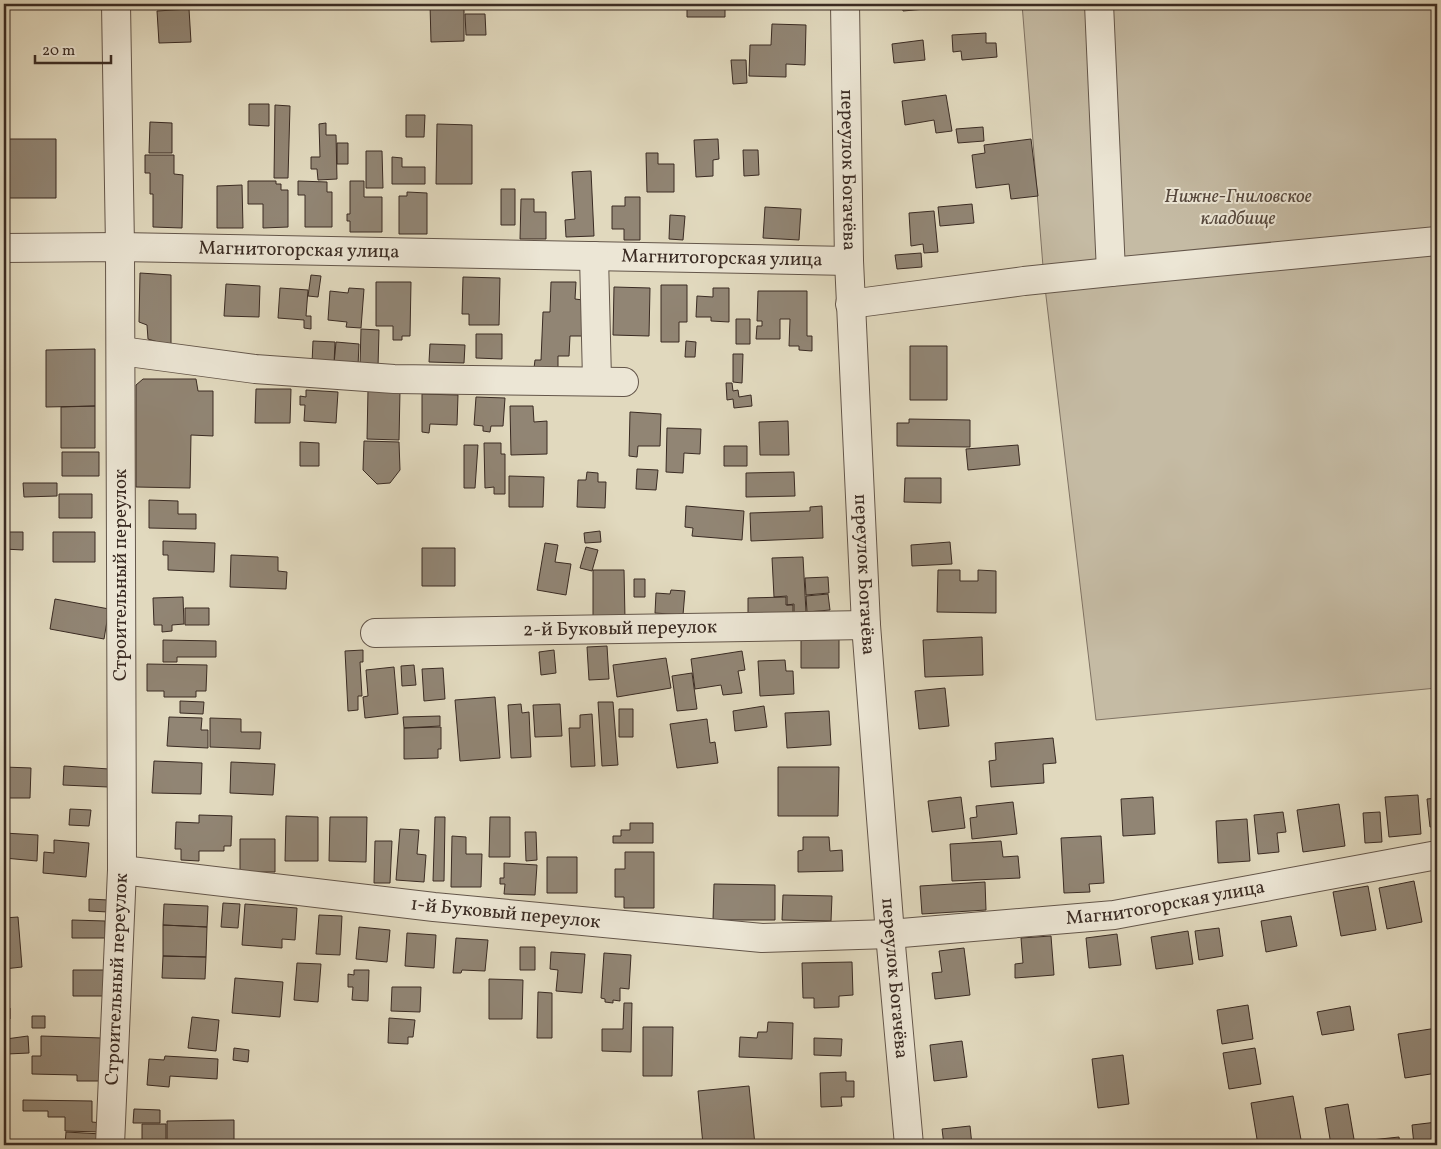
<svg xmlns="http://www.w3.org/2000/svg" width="1441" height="1149" viewBox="0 0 1441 1149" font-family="Vollkorn,serif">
<rect width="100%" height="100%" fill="#e1d9be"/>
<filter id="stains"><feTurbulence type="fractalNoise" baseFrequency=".004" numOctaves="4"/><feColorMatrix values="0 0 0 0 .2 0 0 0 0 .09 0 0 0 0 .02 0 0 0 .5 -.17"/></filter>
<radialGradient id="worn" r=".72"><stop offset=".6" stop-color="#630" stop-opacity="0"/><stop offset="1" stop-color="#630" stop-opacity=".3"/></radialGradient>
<path fill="#c5bba4" stroke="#807364" d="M1022 4H1437V688L1096 720 1044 279Z"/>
<path fill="#918574" stroke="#3a2b23" d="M430 4H464V41L431 42Z
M687 4H725V17H687Z
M902 4H937V8L903 11Z
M189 9 191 42 159 43 157 11Z
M465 14H485L486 35H466Z
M772 24 806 25 805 65 786 64V77L749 76 750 45H771Z
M986 33V43H996L997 57 962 60 961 51 953 52 952 35Z
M923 40 925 60 894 63 892 44Z
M731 60H746L747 83 733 84Z
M946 95 952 131 936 133 934 120 905 125 902 101Z
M249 104H269V126L249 125Z
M275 105 290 106 288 178H274Z
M406 115H425L424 137H406Z
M150 122 172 123V153H149Z
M326 123V135H336L337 179 318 180 317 169H311V157H320L319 124Z
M437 124 472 125V184H436Z
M983 127 984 141 958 143 956 129Z
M4 139H56V198H4Z
M718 139 719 159 713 160V176L696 177 694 140Z
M1031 139 1038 196 1011 199 1009 184 976 188 972 155 985 153 984 145Z
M337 143H348V164H337Z
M743 150H758L759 175 744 176Z
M366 151H382L383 188H366Z
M646 153H658V164H674V192H647Z
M145 155H174V174L183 175 182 228 153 227V194H150V173H145Z
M392 157 402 158V167H425V184H392Z
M591 171 594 236 566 237 565 220 575 219 572 172Z
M248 181H276V184H281V190H288V227L263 228V204H248Z
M298 181 327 182V192H332V227H305V195H298Z
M350 181H364V197H382V232H350V221H347V214H350Z
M242 185 243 228H217V186Z
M501 189H515V225H501Z
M407 192 427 193V234H399V196H407Z
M625 197H640V240H624V229H612V206H625Z
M521 199H534V212H546V239H520Z
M972 204 974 223 940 226 938 207Z
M765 207 801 209 799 240 763 238Z
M934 211 938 252 924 253 923 244 911 246 909 213Z
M670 215 685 216 683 240 669 239Z
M921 253 922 267 897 269 895 255Z
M140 273 171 275V346L148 339 147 325 139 322Z
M311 275 321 276 318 297 308 296Z
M463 277 500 278 499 325H469V314H462Z
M376 282H411L410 336H402V340H393V326H376Z
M551 282H576L575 299 583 300 582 336H570L569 356H558V369L534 368 535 360H541L543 312H550Z
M226 284 260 286 259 317 224 316Z
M661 285H687V322H679V342H661Z
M614 287 650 288 649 336 613 335Z
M280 288 308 290 306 316H311V329L304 328V320L278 318Z
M349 288 364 289 361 328 346 327 347 322 328 320 330 291 348 293Z
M713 288H729V322L711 321V317H696L697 296 713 297Z
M758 291H807V336H812V351L799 350V346H789L790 319H780V339H756L757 326H762V321H757Z
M736 319H750V344H736Z
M361 329 379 330 378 367 360 366Z
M476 334H502V359L476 358Z
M313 341 335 342 334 364 312 363Z
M686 341 696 342 695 357H685Z
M336 342 359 344 358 366 334 364Z
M430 344 465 345 464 363 429 362Z
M910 346H947V400H910Z
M95 349V406L46 407V350Z
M733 354H743L742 383 733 382Z
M143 379H196L198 391H213V436L191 435 190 488 136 487V385Z
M726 383H732L733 391 738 390 739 397 751 395 752 406 734 408 733 399 727 400Z
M256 389H291L290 423H255Z
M306 390 338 392 336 423 304 421 305 405H300V396L306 397Z
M368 390 400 391 399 440 367 439Z
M422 394 458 395 457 425 430 424 429 433 422 432Z
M476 397 505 398 503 426H491L490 432 483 431V426L474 425Z
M95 406V448H61V407Z
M510 406H533L534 422 547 421V454L511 455Z
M630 412 661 414 660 446H638L637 457 629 456Z
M909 419 970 420V447L897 446V423H909Z
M788 421 789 455H760L759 422Z
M667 428 701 429 700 454 684 453 683 473 666 472Z
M364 441 399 442 400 470 390 483 377 484 363 470Z
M300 442 319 443V466H300Z
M484 443H501V454H505V494H494V487L485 488Z
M464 445H478L475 488H464Z
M1018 445 1020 465 968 470 966 449Z
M724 446H747V466H724Z
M62 452H99V476H62Z
M637 469 658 470 656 490 636 489Z
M587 472 598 473V482H606L605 508 577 507 578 480H586Z
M794 472 795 496 746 497V473Z
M509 476 544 477 543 507H509Z
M905 478H941V503L904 502Z
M23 483H57V496L24 497Z
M59 494H92V518H59Z
M149 500 178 501V514H196V529L149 528Z
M686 506 744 511 742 540 692 536 693 528 685 527Z
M822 506 823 538 751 541 750 513 810 511V507Z
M600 531 601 542 585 543 584 533Z
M4 532H23V550L4 549Z
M53 532H95V562H53Z
M163 541 215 543 214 572 168 570V555H163Z
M950 542 952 564 912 566 911 545Z
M545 543 558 545 555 562 571 564 566 595 537 590Z
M586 547 598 550 592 571 580 568Z
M422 548H455V586H422Z
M231 555 278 557V571L287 572 286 589 230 587Z
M803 557 806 612 794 613V604L787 605V596L774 597 772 558Z
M593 570H624L625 619H593Z
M938 570H960V581H978V570L996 571V613L937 612Z
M828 577 829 593 806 595 805 578Z
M634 579H645V597H634Z
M671 590 685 591 683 615 655 613 656 593 670 594Z
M828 594 830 610 807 612 806 596Z
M183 597 184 624 172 625V631L162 632V625H154L153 598Z
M786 597V605H793V613H748V598Z
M55 599 109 609 104 639 50 629Z
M185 608H209V625H185Z
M839 637V668H801V638Z
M982 637 983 675 925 677 923 640Z
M163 640 216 641V657H177V662H163Z
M607 646 609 679 589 680 587 647Z
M363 650V662H360L362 696H358V710L348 711 345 651Z
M554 650 556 673 541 675 539 652Z
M742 651 745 670 738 671 742 693 723 695 721 685 695 689 691 659Z
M666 658 671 688 617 697 613 665Z
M785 660 786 671H793L794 694 760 696 758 661Z
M147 664 207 665 206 691H196V697H164V691H147Z
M414 665 416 685 402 686 401 666Z
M394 667 398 714 365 718 363 697 368 696 366 670Z
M443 668 445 699 424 701 422 669Z
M692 673 697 709 677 711 672 676Z
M945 688 949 726 919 729 915 691Z
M495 697 500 758 460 761 455 700Z
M180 701 204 702 203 714 180 713Z
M598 702H613L618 765 602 766Z
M521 704 522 713 529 712 531 757 511 758 508 705Z
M560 704 562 736 535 737 533 705Z
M764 706 767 727 735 731 733 711Z
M619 709H633V737H619Z
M4 710H6L5 751H4Z
M829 711 831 745 787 748 785 713Z
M592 714 595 766 571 767 569 728H580V715Z
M440 716V726L404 728 403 717Z
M169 717 202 718 201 730H208V748L167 746Z
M210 718 241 719V732H261L260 749 210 747Z
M707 719 710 743 715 742 718 763 677 768 670 724Z
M441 727V749H438V758L404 759V728Z
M1053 738 1056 763 1043 764 1044 783 991 787 989 761 996 760 995 743Z
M154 761 202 763 201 794 152 793Z
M231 762 275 764 273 795 230 793Z
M64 766 109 769 108 787 63 785Z
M4 767 31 768 30 798H4Z
M778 767H839L838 816H778Z
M1418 795 1421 834 1389 837 1385 797Z
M961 797 965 828 932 832 928 801Z
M1153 797 1155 834 1123 836 1121 799Z
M1437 798V827H1430L1427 799Z
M1013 802 1017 834 972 839 970 818 977 817 976 806Z
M1339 804 1345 846 1303 852 1297 810Z
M70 809 91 810 89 826 69 825Z
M1283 812 1286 832 1277 833 1279 852 1258 854 1254 815Z
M1380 812 1382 842 1365 843 1363 813Z
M199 815 232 816 231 846H224V851H199V861L181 860V849H175L176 822 199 823Z
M286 816 318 817V861H285Z
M330 817H367L366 862 329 861Z
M435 817H445L444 881H433Z
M490 817H510V857H489Z
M1247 819 1250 861 1218 863 1216 821Z
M630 823H653V843H613V836H621V830H630Z
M400 829 419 830 417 854 426 855 424 882 396 880Z
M525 832H536L537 860 526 861Z
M4 833 38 835 37 861 4 858Z
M452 836 466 837V854H482L481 887H451Z
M1101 836 1104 883 1089 884 1090 892 1064 893 1061 838Z
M803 837H829L830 851 842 850 843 871 798 872V851L803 850Z
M240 839H275V872H240Z
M54 840 89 843 86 877 43 873 44 852 54 853Z
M375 841H392L390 883H374Z
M1001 841 1003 857 1018 856 1020 878 952 881 950 844Z
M625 852H654V908H624V897H615V869H625Z
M547 857H577V893H547Z
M504 863 537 865 535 895 504 894 505 884H500V878H504Z
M1414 881 1422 922 1387 929 1379 888Z
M985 882 986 910 922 914 920 886Z
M714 884 775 885V920H713Z
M1368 886 1376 930 1341 936 1333 892Z
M783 895 832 896 831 921 782 920Z
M89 899 108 900V912L89 911Z
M223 903 240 904 238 928 221 927Z
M164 904 208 906 207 927 163 925Z
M245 904 297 908 295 940 282 939V948L242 945Z
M319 915 342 916 340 955 316 954Z
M1291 916 1297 946 1266 952 1261 921Z
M18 917 22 967 4 969V918Z
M72 920 105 921V938H72Z
M163 925 207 927 206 957 163 956Z
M359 927 390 930 387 962 356 959Z
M1219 928 1223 956 1199 960 1195 931Z
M1188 931 1193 964 1156 969 1151 937Z
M407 933 436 935 434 968 405 966Z
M1117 934 1121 965 1089 968 1086 938Z
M1051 936 1054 975 1015 978V964L1023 963 1021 938Z
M456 938 488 940 485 971 462 970 461 973H453Z
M520 947H535V970H520Z
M964 948 970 995 935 999 932 973 942 972 939 951Z
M551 952 585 954 582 993 556 991 558 970 550 969Z
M604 953 631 955 629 989 620 988V1001L613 1000V1003L605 1002V999L601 998Z
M163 956 206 957 205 979 162 978Z
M852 962 853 995 839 996V1007L814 1008V998H803L802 963Z
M297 963 321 964 318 1002 294 1000Z
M73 970H106V996H73Z
M354 970H369L368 1001 352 1000 353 987H348V974L354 975Z
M235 978 283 982 280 1017 232 1013Z
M489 979 523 980 522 1019H489Z
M4 987H7V1008H10V1019H6V1023H4Z
M392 987H421L420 1012 391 1011Z
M538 992 552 993V1038H537Z
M624 1003H632L631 1052 602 1051V1029H623Z
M1248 1005 1253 1039 1222 1044 1217 1010Z
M1350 1006 1354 1030 1322 1035 1317 1012Z
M32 1016H45V1028H32Z
M192 1017 219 1020 216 1051 188 1048Z
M389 1018 415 1020 413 1037H408V1044L388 1043Z
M768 1022 793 1023 792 1059 739 1057 740 1037 757 1038 758 1032H767Z
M643 1027H673L672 1076H643Z
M1437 1028V1073L1405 1078 1398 1034Z
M28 1036 29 1053 7 1054 6 1039Z
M41 1036 102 1038 101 1081H77V1075L32 1074V1056H41Z
M814 1038 842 1039 841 1056 814 1055Z
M962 1041 967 1077 934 1081 930 1045Z
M234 1048 249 1050 248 1062 233 1060Z
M1255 1048 1261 1084 1229 1089 1223 1053Z
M1123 1055 1129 1104 1098 1108 1092 1059Z
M165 1056 218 1059 217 1079 170 1076 169 1087 147 1085 149 1059 164 1060Z
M846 1072V1081H854V1097H841L842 1106 821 1107 820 1073Z
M749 1086 755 1145H703L698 1091Z
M1293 1096 1302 1145H1258L1251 1103Z
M23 1100 92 1101V1122L102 1123 101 1132 65 1131V1117H48V1111H23Z
M1348 1104 1355 1145H1331L1325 1108Z
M134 1109 160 1110V1123H133Z
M234 1120V1145H167V1121Z
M1437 1122V1145H1414L1412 1125Z
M142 1124H166V1145H142Z
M970 1126 972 1145H944L942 1129Z
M66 1132 102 1134 101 1145H65Z
M1399 1137 1400 1145H1372L1371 1140Z"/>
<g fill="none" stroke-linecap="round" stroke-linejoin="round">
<defs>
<g id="minor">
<path id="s1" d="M845 4 849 261 866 625 890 934 909 1145"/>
<path d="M1099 4 1111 272"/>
<path id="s2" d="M4 248 120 247 849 261"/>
<path d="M594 256 597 380"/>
<path d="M850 304 1024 281 1111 272 1437 241"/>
<path d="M121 351 255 369 394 379 624 382"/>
<path id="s3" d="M375 633 866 625"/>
<path id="s4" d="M122 870 434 907 762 938 890 934 1114 915 1437 855"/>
<path id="s5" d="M110 1145 122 870 120 247 116 4"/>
</g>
</defs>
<use href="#minor" stroke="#64564a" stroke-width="30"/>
<use href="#minor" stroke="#ece6d5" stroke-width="28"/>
</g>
<g text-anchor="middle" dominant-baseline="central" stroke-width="4" stroke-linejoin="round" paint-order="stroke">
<g font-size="19" fill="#3a2b23" stroke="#ece6d5">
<text stroke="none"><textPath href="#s1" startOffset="166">переулок Богачёва</textPath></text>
<text stroke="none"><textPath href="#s2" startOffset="295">Магнитогорская улица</textPath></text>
<text stroke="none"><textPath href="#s2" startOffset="718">Магнитогорская улица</textPath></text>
<text transform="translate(121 575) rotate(-90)">Строительный переулок</text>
<text stroke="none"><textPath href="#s1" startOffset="571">переулок Богачёва</textPath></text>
<text stroke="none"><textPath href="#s3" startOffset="245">2-й Буковый переулок</textPath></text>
<text stroke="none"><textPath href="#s4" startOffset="1049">Магнитогорская улица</textPath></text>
<text stroke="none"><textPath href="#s4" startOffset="386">1-й Буковый переулок</textPath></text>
<text stroke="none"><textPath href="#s1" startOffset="976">переулок Богачёва</textPath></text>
<text stroke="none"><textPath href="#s5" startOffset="166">Строительный переулок</textPath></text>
</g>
<g font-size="19" font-style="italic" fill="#56483d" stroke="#ece6d5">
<text x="1238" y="197">Нижне-Гниловское<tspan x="1238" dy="22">кладбище</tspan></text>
</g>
</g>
<rect width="1441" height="1149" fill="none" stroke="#e1d9be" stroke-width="20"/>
<rect x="5" y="5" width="1431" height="1139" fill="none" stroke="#3a2b23" stroke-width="2.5"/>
<rect x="10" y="10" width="1421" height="1129" fill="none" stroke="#3a2b23"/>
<path d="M35 55v8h76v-8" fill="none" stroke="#3a2b23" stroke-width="2.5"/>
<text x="42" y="55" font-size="15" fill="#3a2b23" stroke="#ece6d5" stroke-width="4" paint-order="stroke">20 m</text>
<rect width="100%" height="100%" filter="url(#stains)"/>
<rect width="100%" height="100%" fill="url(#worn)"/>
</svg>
